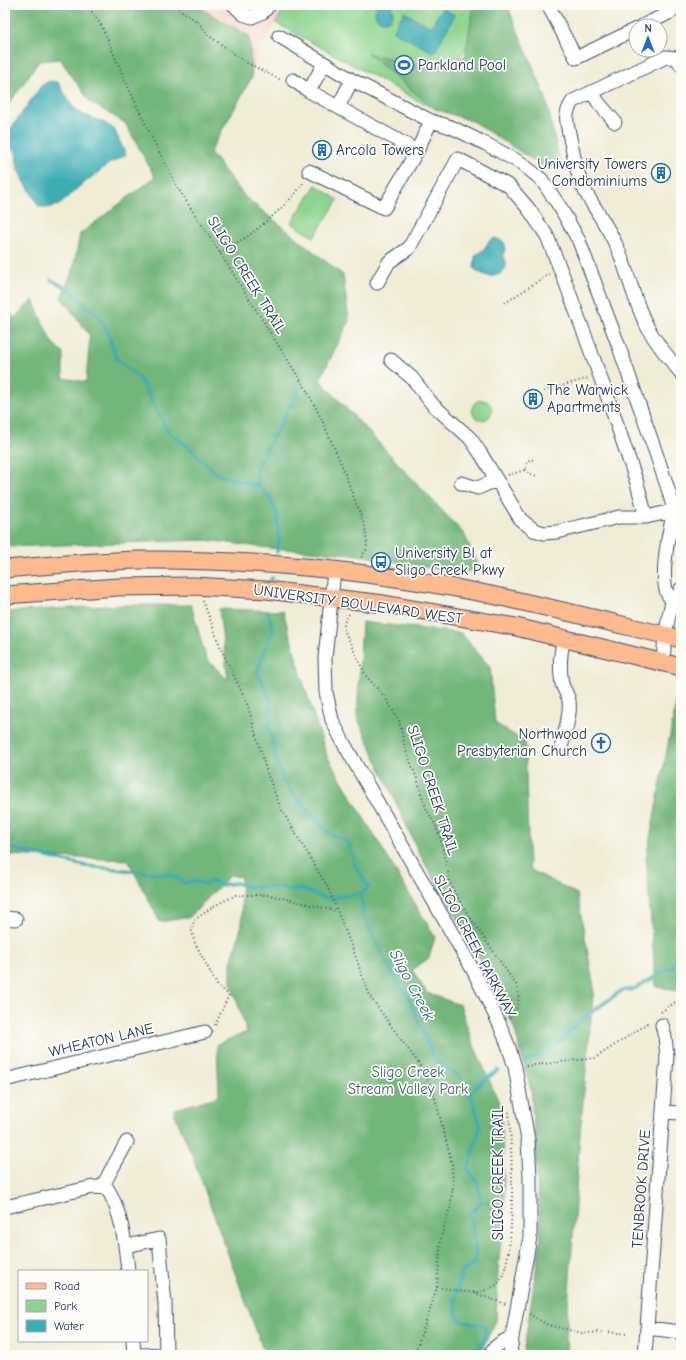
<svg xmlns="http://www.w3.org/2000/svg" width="686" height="1360" viewBox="0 0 686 1360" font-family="'Comic Neue',sans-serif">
<rect width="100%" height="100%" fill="#fdfcf7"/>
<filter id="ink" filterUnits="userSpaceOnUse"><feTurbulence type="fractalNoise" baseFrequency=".025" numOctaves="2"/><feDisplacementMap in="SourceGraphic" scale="8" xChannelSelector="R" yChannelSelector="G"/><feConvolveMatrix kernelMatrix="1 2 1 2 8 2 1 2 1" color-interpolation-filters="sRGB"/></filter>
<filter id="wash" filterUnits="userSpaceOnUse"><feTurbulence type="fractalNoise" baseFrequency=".012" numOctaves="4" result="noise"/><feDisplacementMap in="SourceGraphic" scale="16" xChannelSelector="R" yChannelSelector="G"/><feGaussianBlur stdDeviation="0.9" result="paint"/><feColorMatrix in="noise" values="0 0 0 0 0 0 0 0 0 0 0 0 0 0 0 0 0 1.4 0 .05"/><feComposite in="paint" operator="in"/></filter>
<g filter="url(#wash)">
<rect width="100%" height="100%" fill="#f0ecd5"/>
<path fill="#f7d1c6" d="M171 5H286L250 70Z"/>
<path fill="#8ed48f" stroke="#548276" d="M286 5H483L487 12 430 107 276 23Z
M316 185 338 200 314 237 291 223Z
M472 410a10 10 0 1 1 20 0a10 10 0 1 1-20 0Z"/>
<path fill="#72b67a" stroke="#46726c" d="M5 5H195L249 36 252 77 210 152 245 197 343 275 349 321 320 380 464 534 481 570 456 572 351 554 269 548 205 540 5 547V307L14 318 33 300 51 341 63 353V378L86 382 90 336 61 297 73 270 80 234 155 177 125 123 90 102 60 59 39 61 5 110Z
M468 5H507L546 98 561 169H547L472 121 435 109 367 53 431 68 465 57 473 9Z
M122 605H191L206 658 228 680 219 609 283 611 305 688 327 756 435 937 429 958 412 970 427 993 460 1005 472 1041 501 1107 505 1205 498 1269 496 1321 479 1355H265L192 1155 173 1110 219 1096 217 1044 247 1032 231 983V963L242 924 241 877 230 875 190 917 160 922 128 860 5 855V612Z
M362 622 461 633 490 667 495 723 525 742 529 869 577 894 594 987 580 1133 567 1321 566 1355H523L541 1238 531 1090 514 1027 477 954 419 853 357 717Z
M679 688H681V990L656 987 646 859Z"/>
<path fill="#3cadb4" stroke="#2c6e89" d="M375 12a9 9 0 1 1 18 0a9 9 0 1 1-18 0Z
M442 8 455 15 434 53 393 31 404 12 431 27Z
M49 81 58 82 72 106 84 115 103 122 114 129 126 155 110 163 80 186 59 205 47 208 39 206 18 171 16 151 8 148 7 134 41 86Z
M495 238 504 242C506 247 505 251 503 256 511 265 503 276 492 276 487 277 482 273 477 272L474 268 475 256 484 249 489 241Z"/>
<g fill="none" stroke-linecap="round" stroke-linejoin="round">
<path stroke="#3cadb4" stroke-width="3.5" d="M51 280 67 288 98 316 108 332 116 358 127 368 140 379 169 433 185 444 218 475 258 486 270 498 277 513 279 542 277 552
M258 486 256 469 299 390
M271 580 272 578
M268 611 273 629 257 672 271 700 269 727 276 758 284 781 296 798 327 832 344 840 350 846 355 866 369 887 361 894 363 915 386 963 409 999 435 1060 460 1077 474 1103 480 1127 471 1160 467 1169 478 1182 481 1203 470 1213C472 1229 478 1246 475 1262L461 1273 455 1298 456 1316 461 1321 483 1325 486 1330 483 1342 470 1355
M5 847 86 866 172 875 184 883 194 881 205 884 213 881 221 885 236 883 250 887 280 888 290 890 302 889 324 898 361 894
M526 1061 548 1051 565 1037 581 1020 621 991 634 989 679 963H681
M469 1095 478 1085 498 1070"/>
</g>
</g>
<g filter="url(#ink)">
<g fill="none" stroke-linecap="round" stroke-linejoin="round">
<defs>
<path id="minor" d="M234 5 243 14 252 17 263 12 269 5
M548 5 576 58 636 29
M642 26 671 12 667 5
M279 36 352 80 431 121 451 127 486 144 521 163 541 179 560 207 579 241 618 344 659 462 669 492 681 535
M681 65 677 58 666 57 573 101C563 115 567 122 570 138 574 157 577 176 586 193 597 212 609 229 618 249 629 274 634 302 647 326 656 344 669 358 681 373
M293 80 309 91 417 151 384 208 309 171
M309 91 324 64
M592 92 598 102 615 122
M338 107 352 80
M417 151 431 121
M377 283 389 262 409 248 458 159 509 186 528 208 547 236 565 281 609 401 637 483 646 517H619L557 532 544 533 534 530 521 520 481 454 470 438 433 405 412 378 391 360
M461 483 478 488 496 480
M646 517 681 509
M334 571 325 658 326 692 332 720 343 742 473 970 499 1023 508 1045 515 1067 528 1140 530 1178V1237L512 1337 510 1355
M672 601C670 598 668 595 667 593 660 574 669 531 674 511
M663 662 665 635 672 601 679 595 681 589
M562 744C565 730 571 715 569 701 568 695 564 690 562 684 559 668 560 654 564 638
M5 918 16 919
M5 1080 205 1032
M663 1112 681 1113
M102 1188 109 1174 127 1142
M5 1207 93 1187 107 1188C122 1212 125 1243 128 1271
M126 1246 159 1239 165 1304 166 1354 140 1355
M647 1328 681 1332
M133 1341 134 1355
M490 1355C493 1346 504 1341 512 1337
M645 1355 667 1056 665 1037 662 1025"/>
<path id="major" d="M5 569C50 565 96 561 142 560 252 559 369 571 477 592 545 606 613 623 681 639
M5 595 118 587 194 586 266 590 384 604 516 627 681 667"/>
</defs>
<use href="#minor" stroke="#3b4b70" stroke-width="15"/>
<use href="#major" stroke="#3b4b70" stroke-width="19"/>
<path stroke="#3b4b70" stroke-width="2" stroke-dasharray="1 3" stroke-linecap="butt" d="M87 5 101 25 106 36 129 89 154 142 179 190 220 253 306 389 322 420 340 461 365 527 367 544 366 550 360 559
M176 5 180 10 198 22 208 35 247 63 281 80
M220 253C230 246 242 241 252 233 265 223 297 196 304 181
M505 303 549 274
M544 391 589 378
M525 469 530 474 537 476
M508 475 525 470 527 463 530 459 533 460
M203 601 222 651 247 703 267 773 281 809 328 888 357 960 362 976 371 998 424 1071 435 1098 452 1164 453 1187 450 1208 441 1237 437 1287 429 1313 414 1355
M349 614 344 623V630L366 676 385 697 399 720 405 748 419 784 423 800 427 810 436 826 440 837 449 877 452 888 469 916 517 986C520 999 519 1008 509 1018
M661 1012 681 998
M215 1025 229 995 217 985 194 941 192 931 194 920 214 906 236 895H270L336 911
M526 1066 595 1058 650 1022
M437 1287C457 1290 478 1298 496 1285 519 1268 511 1141 509 1111
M474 1293 506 1304
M529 1314 548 1325 582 1333 607 1332 628 1334"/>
<use href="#minor" stroke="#fff" stroke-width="13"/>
<use href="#major" stroke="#fcba8e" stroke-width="17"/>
</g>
</g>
<defs>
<symbol id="stadium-ring" viewBox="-11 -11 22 22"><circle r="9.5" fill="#fdfcf7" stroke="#1f6fb2" stroke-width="1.5"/><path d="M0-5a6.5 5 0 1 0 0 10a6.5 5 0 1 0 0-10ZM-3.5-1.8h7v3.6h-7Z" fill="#1f6fb2"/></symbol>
<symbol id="building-ring" viewBox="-11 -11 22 22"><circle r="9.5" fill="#fdfcf7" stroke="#1f6fb2" stroke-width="1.5"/><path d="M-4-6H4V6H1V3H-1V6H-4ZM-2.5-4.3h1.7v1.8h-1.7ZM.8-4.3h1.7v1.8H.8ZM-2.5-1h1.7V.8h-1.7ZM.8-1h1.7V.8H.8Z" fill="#1f6fb2"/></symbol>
<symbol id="bus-ring" viewBox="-11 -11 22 22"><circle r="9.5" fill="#fdfcf7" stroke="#1f6fb2" stroke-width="1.5"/><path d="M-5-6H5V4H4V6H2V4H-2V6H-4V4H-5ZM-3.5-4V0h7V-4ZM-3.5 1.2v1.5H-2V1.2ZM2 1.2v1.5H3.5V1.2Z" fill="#1f6fb2"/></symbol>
<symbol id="church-ring" viewBox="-11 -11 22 22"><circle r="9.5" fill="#fdfcf7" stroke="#1f6fb2" stroke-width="1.5"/><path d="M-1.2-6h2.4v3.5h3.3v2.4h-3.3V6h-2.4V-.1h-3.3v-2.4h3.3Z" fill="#1f6fb2"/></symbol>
</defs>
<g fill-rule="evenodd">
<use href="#stadium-ring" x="393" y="54" width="22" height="22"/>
<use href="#building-ring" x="311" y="139" width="22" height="22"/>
<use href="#building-ring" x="650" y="162" width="22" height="22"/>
<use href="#building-ring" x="522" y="388" width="22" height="22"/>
<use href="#bus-ring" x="370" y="551" width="22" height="22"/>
<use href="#church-ring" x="590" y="732" width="22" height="22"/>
</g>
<g text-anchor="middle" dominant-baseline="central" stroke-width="3.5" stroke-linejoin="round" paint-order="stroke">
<g font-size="15" fill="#1b2f5e" stroke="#fdfcf7" text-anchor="start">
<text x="418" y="65">Parkland Pool</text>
<text x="336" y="150">Arcola Towers</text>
<text x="647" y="164" text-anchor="end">University Towers<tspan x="647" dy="17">Condominiums</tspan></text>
<text x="547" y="390">The Warwick<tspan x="547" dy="17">Apartments</tspan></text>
<text x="395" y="553">University Bl at<tspan x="395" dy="17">Sligo Creek Pkwy</tspan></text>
<text x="587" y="734" text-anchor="end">Northwood<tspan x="587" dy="17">Presbyterian Church</tspan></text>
</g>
<g font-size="15" fill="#1b2f5e" stroke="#fdfcf7">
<text transform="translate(247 275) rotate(58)">SLIGO CREEK TRAIL</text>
<text transform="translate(358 604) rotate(8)">UNIVERSITY BOULEVARD WEST</text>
<text transform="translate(433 790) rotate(72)">SLIGO CREEK TRAIL</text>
<text transform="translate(475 946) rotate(62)">SLIGO CREEK PARKWAY</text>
<text transform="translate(101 1040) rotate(-13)">WHEATON LANE</text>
<text transform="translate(498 1173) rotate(-90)">SLIGO CREEK TRAIL</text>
<text transform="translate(641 1189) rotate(-86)">TENBROOK DRIVE</text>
</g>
<g font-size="15" fill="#3e616d" stroke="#fdfcf7">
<text x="408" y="1072">Sligo Creek<tspan x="408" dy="17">Stream Valley Park</tspan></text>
</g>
<g font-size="16" font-style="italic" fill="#286180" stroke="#fdfcf7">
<text transform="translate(412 985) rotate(62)">Sligo Creek</text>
</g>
</g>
<rect width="686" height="1360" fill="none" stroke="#fdfcf7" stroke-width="20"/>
<rect x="18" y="1270" width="130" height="72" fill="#fdfcf7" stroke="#a3aaba"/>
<rect x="26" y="1283" width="20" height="6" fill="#fcba8e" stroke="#a3aaba"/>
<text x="54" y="1290" font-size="12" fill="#1b2f5e">Road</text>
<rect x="26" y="1300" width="20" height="12" fill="#8ed48f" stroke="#a3aaba"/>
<text x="54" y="1310" font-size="12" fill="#1b2f5e">Park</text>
<rect x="26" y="1320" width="20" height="12" fill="#3cadb4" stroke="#a3aaba"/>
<text x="54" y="1330" font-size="12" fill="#1b2f5e">Water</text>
<g transform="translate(648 38)"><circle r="19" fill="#fdfcf7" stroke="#a3aaba"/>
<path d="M0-3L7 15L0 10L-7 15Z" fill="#1f6fb2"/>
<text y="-6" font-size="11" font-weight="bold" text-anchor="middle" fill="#1b2f5e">N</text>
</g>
</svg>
